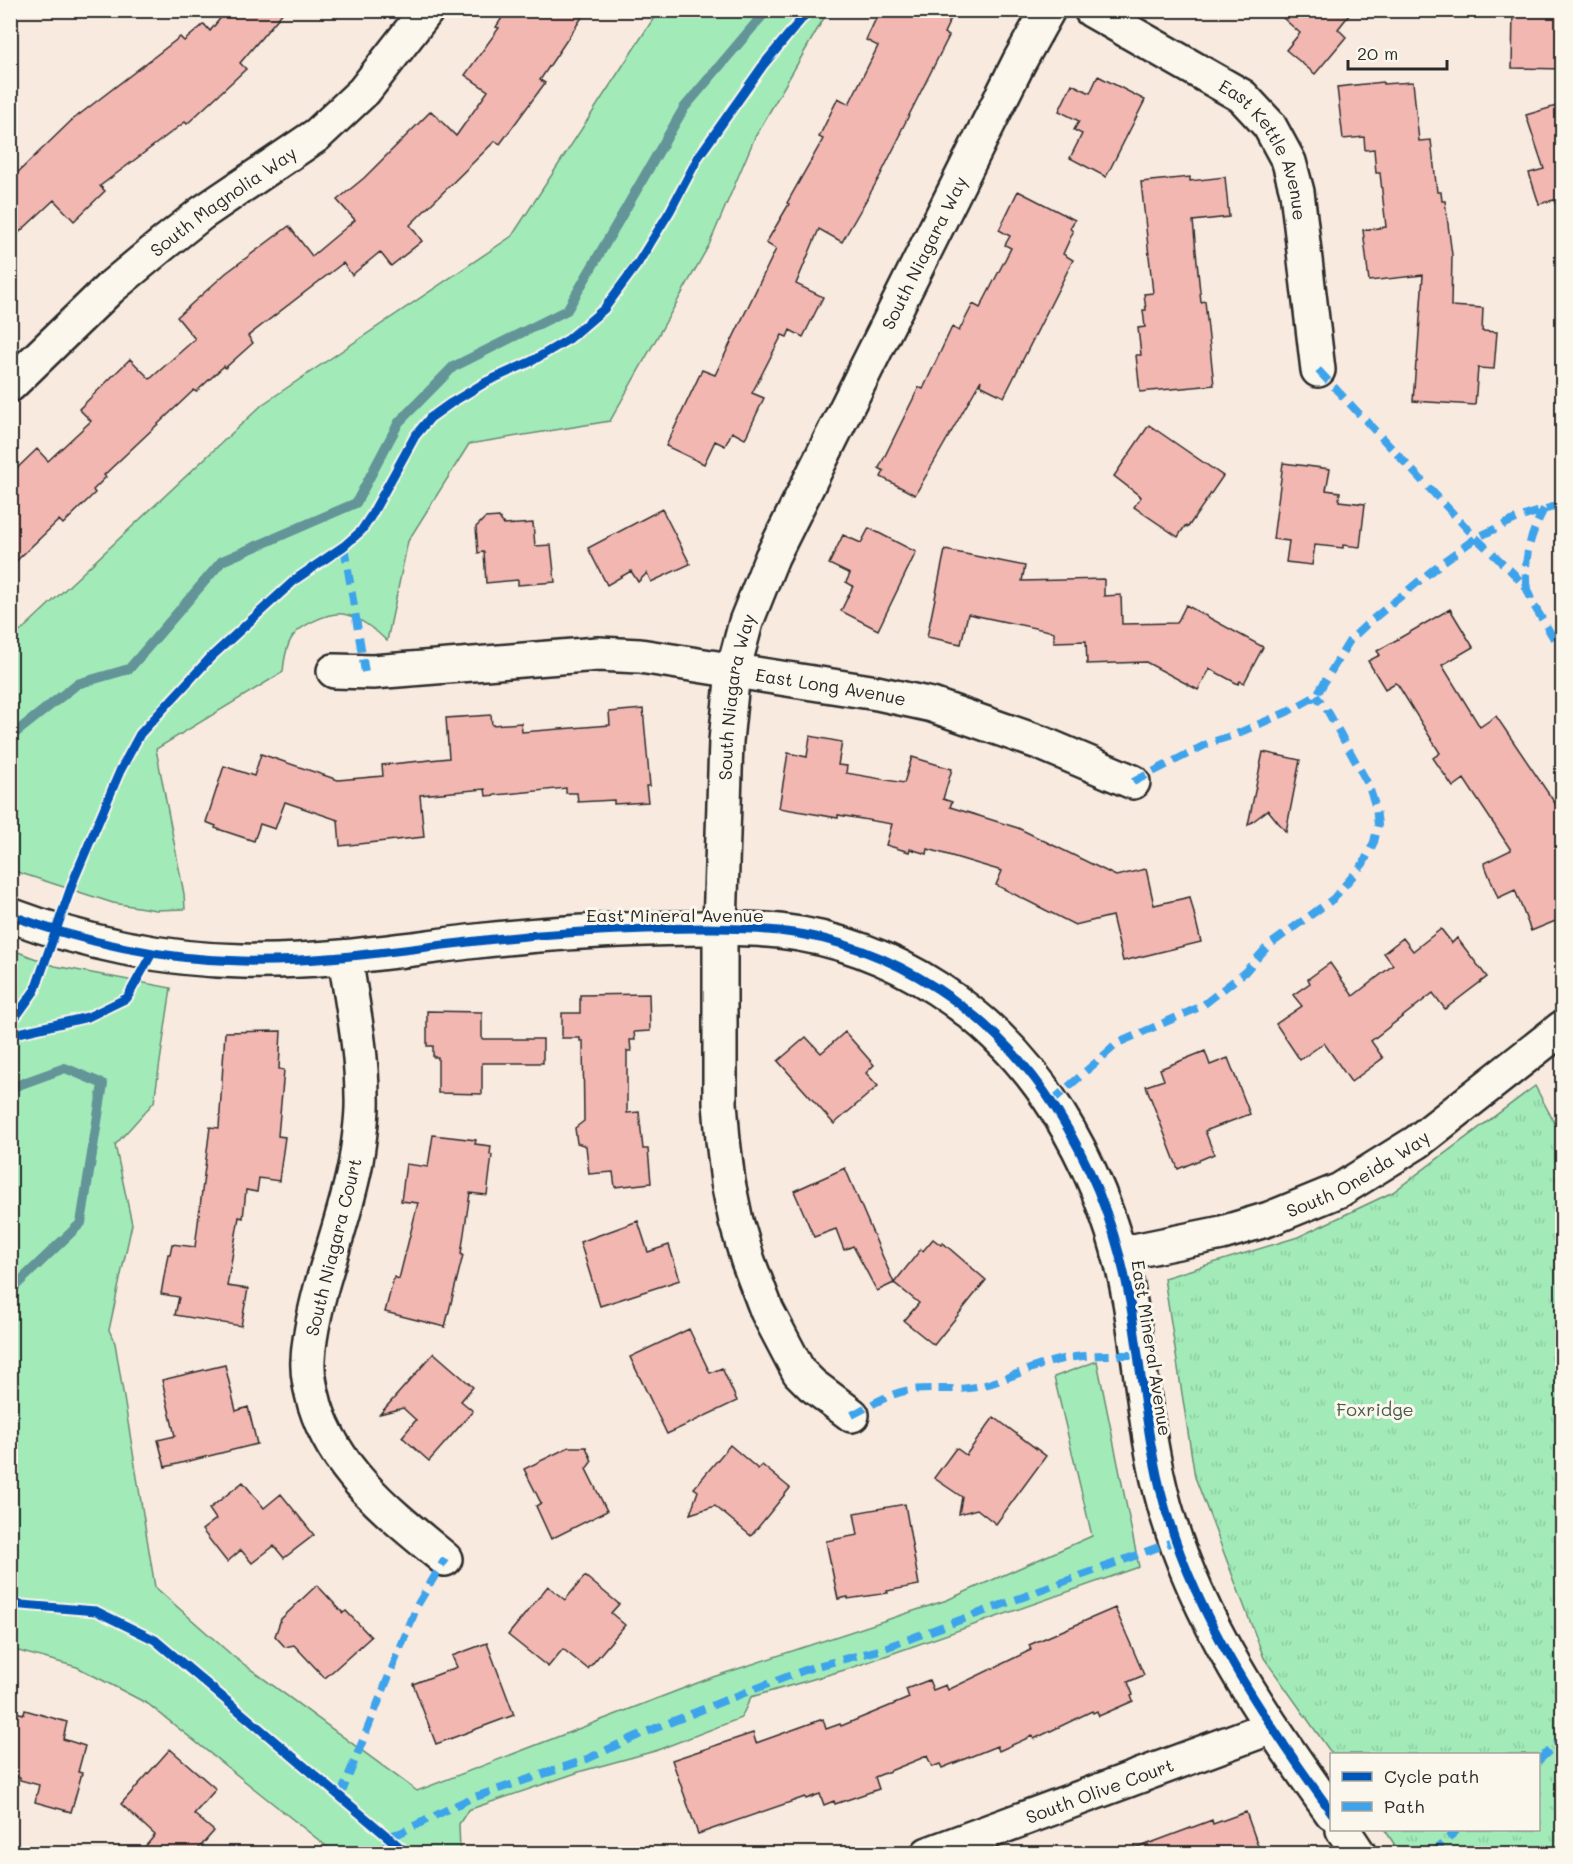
<svg xmlns="http://www.w3.org/2000/svg" width="1573" height="1864" viewBox="0 0 1573 1864" font-family="Mali,sans-serif">
<defs>
<pattern id="park-tufts" width="24" height="20" patternUnits="userSpaceOnUse" patternTransform="scale(1.5)"><rect width="24" height="20" fill="#a2ebb9"/><path d="M3 7l-1-3M5 7V3M7 7l1-3M15 17l-1-3M17 17v-4M19 17l1-3" fill="none" stroke="#8cca9f"/></pattern>
</defs>
<rect width="100%" height="100%" fill="#f9eae0"/>
<filter id="ink" filterUnits="userSpaceOnUse"><feTurbulence type="fractalNoise" baseFrequency=".0167" numOctaves="2"/><feDisplacementMap in="SourceGraphic" scale="12" xChannelSelector="R" yChannelSelector="G"/><feConvolveMatrix kernelMatrix="1 2 1 2 8 2 1 2 1" color-interpolation-filters="sRGB"/></filter>
<g filter="url(#ink)">
<path fill="#a2ebb9" stroke="#668b72" stroke-width="1.5" d="M659 10 828 11 755 137 709 245 610 421 469 444 408 541 387 641C377 631 358 616 343 614 329 612 301 625 293 636 286 646 284 660 283 672L156 749 184 894 185 909 156 910 113 903 11 870V640L263 404 512 236Z
M10 949 55 966 171 988 154 1102 115 1145 132 1224 109 1330 115 1343 155 1587 234 1657 417 1791 713 1677 947 1600 1092 1536 1054 1377 1097 1361 1139 1567 848 1669 751 1697 741 1718 655 1751 582 1771 468 1810 459 1824 460 1852 461 1853H335L148 1704 77 1667 11 1649Z"/>
<path fill="url(#park-tufts)" stroke="#668b72" stroke-width="1.5" d="M1535 1086 1562 1137V1843L1548 1853H1400L1385 1830H1538V1754H1332L1264 1658 1195 1477 1164 1278 1298 1237 1393 1192Z"/>
<g fill="none" stroke-linecap="round" stroke-linejoin="round">
<path stroke="#639498" stroke-width="10" d="M10 737 77 684 129 669 222 561 356 503 399 422 453 367 567 310 684 108 767 10
M10 1088 65 1068 103 1084 81 1223 10 1291"/>
</g>
<path fill="#f3b7b2" stroke="#2b2b2b" stroke-width="1.5" d="M227 10H285L240 63 246 69 187 124 185 122 100 186 105 191 74 221 54 200 10 241V180L71 121 180 37 184 41 204 24 210 31Z
M507 10H587L540 80 545 83 500 144 495 141 410 225 422 241 391 266 380 252 352 275 343 263 248 336 253 343 225 368 224 366 196 392 194 390 104 475 106 477 93 490 95 493 63 524 59 520 10 567V475L37 449 48 461 91 421 79 409 130 359 150 379 195 339 177 317 226 273 289 226 312 256 355 220 337 200 364 178 431 111 456 136 488 91 465 75 499 28 496 27Z
M880 10H955L944 33 949 36 900 133 901 134 880 176 842 242 819 229 796 284 823 297 803 337 790 330 787 337 782 335 752 393 764 398 745 439 732 432 725 446 715 441 704 464 666 446 702 370 715 375 776 249 766 243 789 204 787 203 823 139 819 137 838 98 849 104 878 46 866 40Z
M1274 10H1353L1338 29 1346 37 1315 74 1286 50 1300 33Z
M1513 10H1563V69L1512 68Z
M1098 76 1145 100 1106 177 1070 158 1082 134 1074 130 1079 121 1059 111 1072 84 1090 93Z
M1383 82V84L1413 82 1419 141 1431 140 1437 192H1441L1442 201H1445L1452 255 1451 306 1483 308 1482 331 1497 332 1494 369 1478 368 1475 405 1413 401 1416 362H1417L1423 275 1369 281 1363 230 1386 227 1380 173H1376L1374 149 1365 150 1364 137 1343 139 1337 87Z
M1563 104V209H1558L1554 200 1539 204 1529 173 1544 169 1526 115Z
M1190 177V181L1225 177 1229 217 1193 221 1201 302 1205 301 1214 385 1140 392 1136 355H1141L1138 328 1145 327 1143 310H1146L1144 294 1153 293 1141 182Z
M1018 191 1075 220 1070 228 1073 232 1063 254 1073 260 1004 397 980 385 981 380 915 495 881 477 884 471 879 468 919 387 923 389 952 327 959 331 973 304 980 308 1011 248 1005 245 1010 236 999 230Z
M1149 425 1223 476 1188 527 1185 526 1178 537 1134 507 1141 497 1114 476Z
M1283 463 1330 469 1326 490 1340 492 1339 501 1365 504 1360 547 1343 545V548L1315 545 1312 565 1286 562 1289 541 1273 539Z
M662 509 690 564 651 582 647 573 638 582 631 571 607 585 588 548Z
M499 517 504 525 533 523 535 546 551 545 555 582 518 585V580L486 583 484 552 478 553 476 527 485 518Z
M869 528 916 552 878 630 841 611 853 586 846 582 850 574 829 564 843 535 861 543Z
M945 550 1025 566 1022 581 1104 579V596L1121 595 1122 624 1177 623 1186 605 1263 647 1244 683 1240 681 1238 684 1210 669 1198 690 1146 662 1087 664 1086 641 1054 642V632L968 614 961 644 927 637Z
M1450 609 1473 647 1442 665 1480 727 1496 716 1563 815V918L1531 931 1515 890 1498 898 1484 863 1511 850 1464 779 1453 787 1433 758 1440 753 1398 685 1395 683 1385 689 1368 661 1380 655 1377 651Z
M643 709 650 786H646L648 802 614 804V800L578 802 577 793H566V788L486 796 485 789 420 795 424 837 340 846 338 820 285 802 275 829 260 824 254 841 215 828 216 826 206 822 224 766 254 776 261 754 338 780 383 776 382 765 449 758 446 718 491 715 492 725 521 723 522 732 610 725 609 712Z
M810 736 842 742 838 765 847 766 846 773 904 783 912 757 952 769 943 799 952 802 950 807 1018 828 1116 876 1146 869 1154 905 1190 897 1201 942 1123 961 1112 916 1075 925 996 885 1002 871 928 849 927 854 910 849 909 852 886 845 892 824 838 815V818L779 808 788 753 807 757Z
M1263 752 1300 760 1286 832 1268 810 1248 825Z
M1441 929 1452 943 1457 938 1487 977 1445 1009 1433 993 1371 1041 1383 1058 1351 1082 1324 1043 1300 1060 1276 1024 1302 1006 1293 995 1310 983 1308 979 1330 963 1353 996 1393 965 1384 953 1403 938 1413 951Z
M649 994 650 1031 634 1032 635 1040H630L631 1051H627V1113L639 1112 643 1149H648L651 1183 615 1187 613 1172 589 1174 586 1146 577 1143 575 1128 584 1121 583 1041H580V1038H562V1013H580V995Z
M427 1011 482 1012V1039H543V1063H482V1094L438 1093V1057H433V1046H427Z
M281 1031 279 1069 284 1070 278 1136 285 1137 279 1181 259 1178 257 1192 246 1190 243 1218 239 1217 227 1286 248 1289 241 1326 175 1315 179 1297 161 1294 168 1254H170L172 1244 195 1247 210 1127 219 1128 225 1032Z
M845 1032 874 1065 866 1073 878 1086 834 1124 778 1061 806 1037 821 1053Z
M1205 1051 1210 1065 1228 1058 1250 1114 1205 1131 1214 1154 1178 1169 1146 1086 1164 1080 1160 1069Z
M433 1135 476 1140 475 1144 491 1146 490 1154 492 1155 487 1195 470 1193 461 1254 463 1255 445 1327 385 1312 394 1277 399 1279 418 1203 401 1201 406 1164 428 1167Z
M845 1168 894 1283 921 1249 923 1251 933 1239 941 1245 943 1243 986 1280 934 1345 904 1321 919 1303 894 1283 877 1291 853 1246 844 1250 836 1229 814 1237 794 1191Z
M638 1221 648 1252 669 1245 680 1280 600 1306 580 1242Z
M689 1329 710 1373 722 1368 737 1401 667 1434 630 1357Z
M434 1353 473 1387 461 1401 473 1411 429 1461 402 1437 416 1420 403 1408 380 1414Z
M225 1365 236 1411 248 1407 257 1444 165 1467 158 1440 175 1436 162 1380Z
M994 1417 1046 1456 996 1524 977 1509 959 1514 962 1497 934 1478 956 1448 966 1455Z
M730 1445 758 1469 762 1465 790 1488 751 1536 715 1506 690 1514 698 1491 694 1488Z
M569 1447H586L592 1461 586 1469 607 1511 551 1539 536 1506 541 1503 524 1469Z
M243 1482 264 1508 281 1494 314 1535 284 1558 274 1546 252 1563 241 1550 227 1562 202 1530 216 1519 209 1509Z
M905 1504 919 1585 887 1591 888 1593 848 1599V1597L838 1599 826 1541 858 1535 854 1513Z
M585 1576 619 1604 611 1613 625 1625 588 1669 563 1649 548 1667 508 1635 548 1586 565 1600Z
M317 1585 343 1613 346 1611 371 1637 325 1678 294 1645 285 1647 275 1636 281 1619Z
M1115 1608 1144 1675 1128 1682 1133 1695 1131 1696 1133 1701 1099 1716 1097 1711 1093 1713 1092 1711 1034 1739 1032 1736 999 1751 997 1746 942 1768 940 1764 932 1767 927 1756 875 1777 879 1789 835 1804 834 1801 824 1805 820 1794 806 1799 805 1797 698 1834 672 1760 753 1733 756 1743 823 1719 826 1729 840 1724 841 1726 909 1698 906 1689 929 1680 933 1690 946 1685 948 1690 1031 1650 1029 1645Z
M487 1643 514 1715 436 1744 413 1684 457 1667 452 1656Z
M25 1710 67 1722 63 1739 85 1746 78 1772 82 1773 71 1812 35 1802 39 1785 20 1780V1778L10 1775V1711L24 1714Z
M170 1749 216 1789 194 1814 214 1831 194 1854H139L155 1835 121 1804Z
M1246 1812 1261 1854H1129V1851L1212 1820 1213 1824Z"/>
<g fill="none" stroke-linecap="round" stroke-linejoin="round">
<defs>
<g id="minor">
<path id="s1" d="M1091 10 1242 96 1269 125 1289 162 1297 192 1318 370"/>
<path id="s2" d="M10 385 110 288 163 244 202 213 317 135 364 91 427 10"/>
<path id="s3" d="M334 671 373 672 598 654 640 656 877 693 932 705 1041 743 1133 782"/>
<path d="M10 915C82 942 165 960 242 961 317 963 393 951 468 942 527 935 587 931 647 929 691 928 735 927 779 931 894 944 995 1013 1056 1109 1093 1168 1118 1234 1130 1302 1142 1371 1146 1440 1165 1507 1197 1620 1264 1719 1332 1813"/>
<path d="M345 957C352 1003 362 1050 362 1097 363 1118 359 1140 356 1161 348 1205 333 1245 321 1288 315 1311 309 1336 308 1360 307 1375 311 1390 315 1405 336 1473 392 1515 445 1559"/>
<path id="s4" d="M1119 1254 1222 1233 1269 1219 1340 1190 1417 1142 1562 1028"/>
<path id="s5" d="M852 1415 812 1385 799 1372 767 1311 748 1261 736 1221 728 1182 723 1140 720 1103V927L726 741 733 671 746 622 772 557 1019 62 1048 10"/>
<path d="M1343 1830 1359 1854"/>
<path id="s6" d="M928 1854 1272 1727"/>
</g>
</defs>
<use href="#minor" stroke="#2b2b2b" stroke-width="38"/>
<use href="#minor" stroke="#fbf7ec" stroke-width="33"/>
<path stroke="#3ea3eb" stroke-width="8" stroke-dasharray="15 8" stroke-linecap="butt" d="M1318 370 1476 538 1514 574 1527 589 1533 604 1562 652
M344 546 365 672
M1527 589C1523 559 1530 535 1544 509
M1133 782 1209 743 1234 735 1287 712 1316 696 1350 640 1367 624 1440 564 1476 538 1518 518 1562 504
M1051 1102 1118 1043 1202 1006 1245 972 1268 946 1333 899 1363 864 1374 842 1378 825 1376 808 1368 784 1326 708 1316 696
M852 1415C870 1406 891 1392 911 1390 936 1387 961 1392 985 1385 1013 1377 1039 1363 1068 1358 1091 1354 1114 1355 1137 1355
M1538 1761 1562 1739
M340 1797 418 1604 445 1559
M385 1854 388 1836 400 1833 469 1799 585 1760 641 1734 731 1698 813 1667 879 1650 1175 1541
M1431 1854 1457 1830"/>
<defs>
<path id="cycleway" d="M10 915C82 942 165 960 242 961 317 963 393 951 468 942 527 935 587 931 647 929 691 928 735 927 779 931 894 944 995 1013 1056 1109 1093 1168 1118 1234 1130 1302 1142 1371 1146 1440 1165 1507 1197 1620 1264 1719 1332 1813
M10 1020 17 1015 35 990 74 879 120 771 140 734 211 657 296 579 344 546 361 531 371 516 415 436 430 418 451 403 486 382 532 361 569 339 604 309 638 263 670 211 699 156 764 64 809 10
M10 1035 88 1017 127 998 152 953
M10 1604 96 1611 155 1640 408 1854"/>
</defs>
<use href="#cycleway" stroke="#fbf7ec" stroke-width="13"/>
<use href="#cycleway" stroke="#0057b8" stroke-width="9"/>
</g>
</g>
<g text-anchor="middle" dominant-baseline="central" stroke-width="6" stroke-linejoin="round" paint-order="stroke">
<g font-size="18" fill="#2b2b2b" stroke="#fbf7ec">
<text stroke="none"><textPath href="#s1" startOffset="232">East Kettle Avenue</textPath></text>
<text stroke="none"><textPath href="#s2" startOffset="282">South Magnolia Way</textPath></text>
<text stroke="none"><textPath href="#s5" startOffset="1245">South Niagara Way</textPath></text>
<text stroke="none"><textPath href="#s3" startOffset="500">East Long Avenue</textPath></text>
<text stroke="none"><textPath href="#s5" startOffset="759">South Niagara Way</textPath></text>
<text x="675" y="915">East Mineral Avenue</text>
<text stroke="none"><textPath href="#s4" startOffset="254">South Oneida Way</textPath></text>
<text transform="translate(333 1247) rotate(-76)">South Niagara Court</text>
<text transform="translate(1152 1348) rotate(81)">East Mineral Avenue</text>
<text stroke="none"><textPath href="#s6" startOffset="183">South Olive Court</textPath></text>
</g>
<g font-size="18" fill="#495b4e" stroke="#fbf7ec">
<text x="1375" y="1409">Foxridge</text>
</g>
</g>
<rect width="1573" height="1864" fill="none" stroke="#fbf7ec" stroke-width="36"/>
<rect x="18" y="18" width="1537" height="1828" fill="none" stroke="#2b2b2b" stroke-width="2" filter="url(#ink)"/>
<rect x="1330" y="1753" width="210" height="78" fill="#fbf7ec" stroke="#a8a59f" stroke-width="1.5"/>
<rect x="1342" y="1772" width="30" height="9" fill="#0057b8" stroke="#a8a59f" stroke-width="1.5"/>
<text x="1384" y="1783" font-size="18" fill="#2b2b2b">Cycle path</text>
<rect x="1342" y="1802" width="30" height="9" fill="#3ea3eb" stroke="#a8a59f" stroke-width="1.5"/>
<text x="1384" y="1813" font-size="18" fill="#2b2b2b">Path</text>
<path d="M1348 60v9h99v-9" fill="none" stroke="#2b2b2b" stroke-width="3"/>
<text x="1357" y="60" font-size="18" fill="#2b2b2b" stroke="#fbf7ec" stroke-width="4.5" paint-order="stroke">20 m</text>
</svg>
